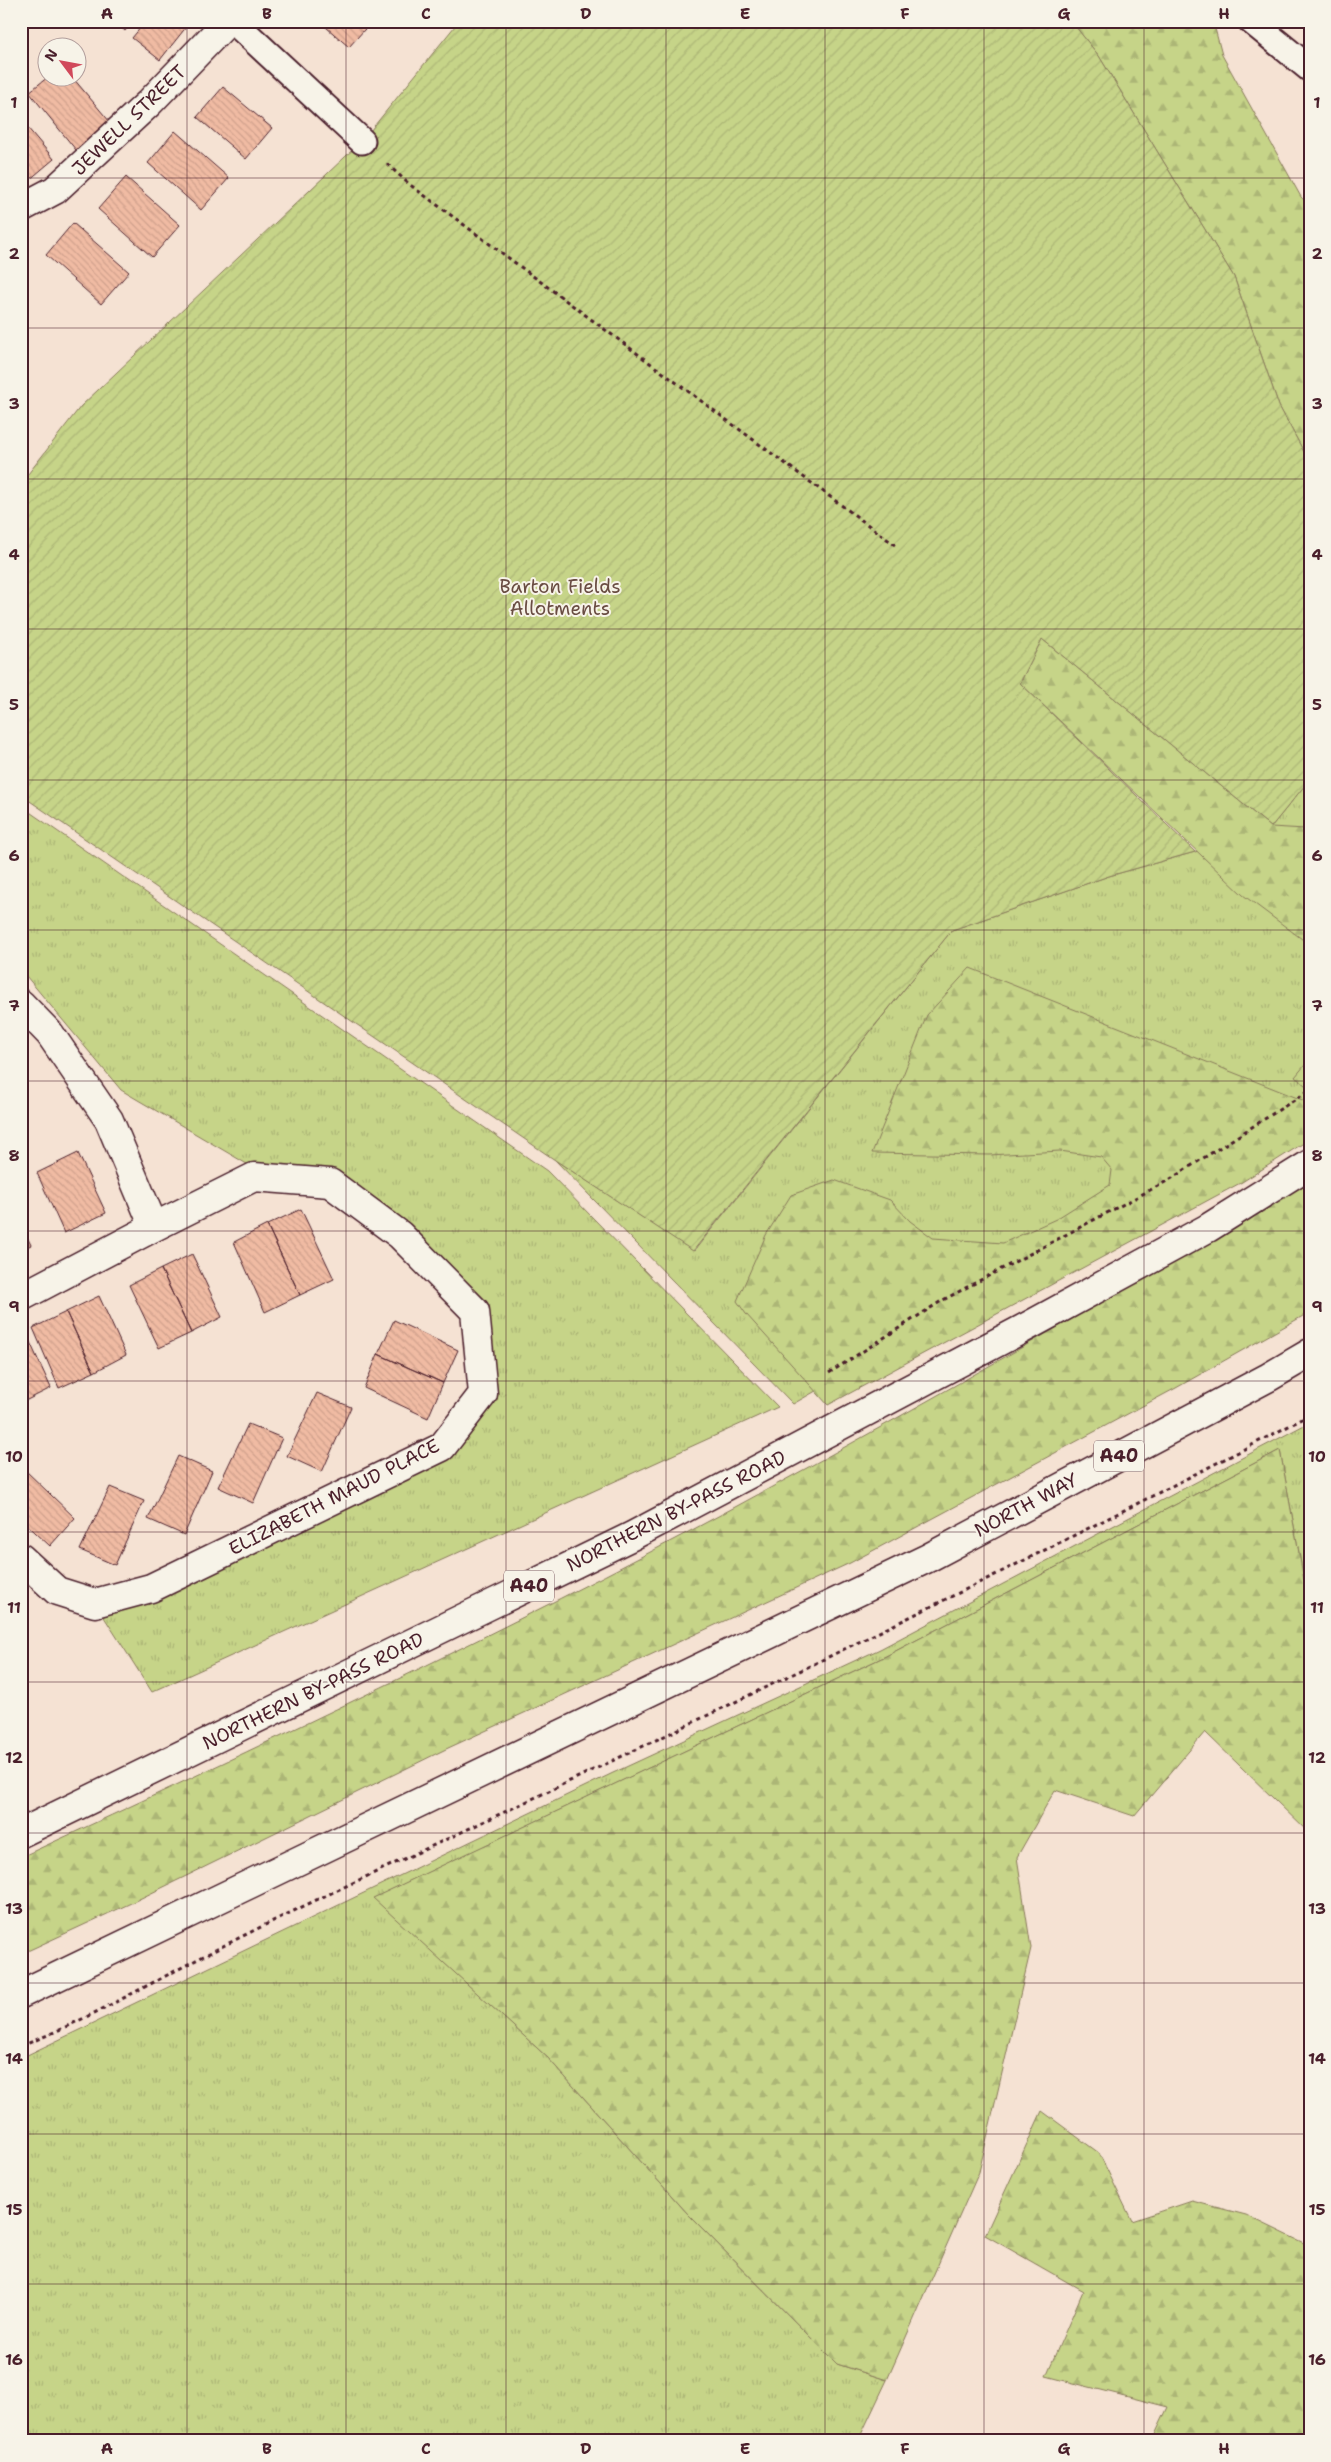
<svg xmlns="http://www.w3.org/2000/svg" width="1331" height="2462" viewBox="0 0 1331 2462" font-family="'Shantell Sans',sans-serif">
<defs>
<pattern id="grass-tufts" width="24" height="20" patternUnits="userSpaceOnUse" patternTransform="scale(1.25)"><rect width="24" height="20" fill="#c6d488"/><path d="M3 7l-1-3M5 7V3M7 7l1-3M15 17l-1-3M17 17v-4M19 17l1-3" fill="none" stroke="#acb676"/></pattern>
<pattern id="forest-firs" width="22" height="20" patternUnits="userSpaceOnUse" patternTransform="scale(1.25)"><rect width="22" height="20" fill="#c6d488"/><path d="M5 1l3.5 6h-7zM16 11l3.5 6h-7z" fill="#acb676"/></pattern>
<pattern id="garden-furrows" width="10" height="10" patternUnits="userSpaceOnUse" patternTransform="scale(1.25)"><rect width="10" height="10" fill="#c6d488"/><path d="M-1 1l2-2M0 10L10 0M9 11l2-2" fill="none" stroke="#acb676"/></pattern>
<pattern id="building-back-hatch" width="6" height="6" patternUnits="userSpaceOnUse" patternTransform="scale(1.25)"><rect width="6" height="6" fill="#f0bba3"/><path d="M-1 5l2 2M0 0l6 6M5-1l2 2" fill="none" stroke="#cfa08c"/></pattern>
</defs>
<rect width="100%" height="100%" fill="#f5e2d3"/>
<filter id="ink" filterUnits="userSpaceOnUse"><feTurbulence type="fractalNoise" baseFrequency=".02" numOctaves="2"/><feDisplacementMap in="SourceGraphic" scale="10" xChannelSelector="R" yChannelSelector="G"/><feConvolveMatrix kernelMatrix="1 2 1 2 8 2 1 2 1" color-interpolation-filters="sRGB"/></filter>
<g filter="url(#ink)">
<path fill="url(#grass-tufts)" stroke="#887a5a" d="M1310 779V1109L793 1404 555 1160 694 1251 952 930 1109 876 1195 852 1271 827Z
M21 806 547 1171 778 1407 152 1692 95 1603 442 1447 483 1394 475 1311 331 1183 252 1167 121 1090 21 970Z
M1310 1422V1585L1304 1580 1280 1450 886 1656 374 1898 548 2058 688 2214 837 2364 887 2380 858 2441H35L21 2432V2058L613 1773 880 1649Z"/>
<path fill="url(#forest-firs)" stroke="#887a5a" d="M1071 21H1213L1222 55 1301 197 1310 206V458L1304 452 1279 406 1234 277 1099 56Z
M1042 639 1271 827 1305 829 1310 832V945L1243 895 1020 683Z
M970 968 1310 1103V1139L1242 1182 828 1405 746 1314 737 1301 766 1235 791 1195 834 1180 890 1200 910 1221 933 1238 1003 1243 1056 1219 1110 1185 1112 1170 1101 1157 1060 1151 989 1155 872 1153 927 1015Z
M1310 1059V1089L1295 1077Z
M1310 1182V1312L1176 1388 850 1563 446 1749 129 1904 21 1954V1857C262 1746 503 1632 737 1506 930 1402 1120 1291 1310 1182Z
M1280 1450 1304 1580 1310 1585V1834L1205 1732 1134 1816 1055 1790 1017 1857 1031 1948 979 2172 887 2380 837 2364 688 2214 548 2058 373 1898 886 1656Z
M1042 2111 1099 2153 1132 2221 1192 2201 1246 2215 1310 2246V2441H1152L1168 2407 1046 2376 1083 2291 985 2235Z"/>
<path fill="url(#garden-furrows)" stroke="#887a5a" d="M459 21H1071L1099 56 1234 277 1279 406 1304 452 1310 458V779L1271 827 1042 639 1020 683 1195 852 1109 876 952 930 693 1251 555 1160 21 795V483L81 406 362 141Z"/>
<path fill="url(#building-back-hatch)" stroke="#4a1f2b" d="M114 21H133L125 31Z
M146 21H191L160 60 132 38Z
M319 21H372L349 47Z
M48 77 73 78 110 122 76 150 29 92Z
M223 87 272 128 246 159 197 117Z
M21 120 54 159 22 186H21Z
M175 131 229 178 201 210 148 163Z
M126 177 180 225 152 257 98 209Z
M73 223 129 272 101 304 46 255Z
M78 1153 106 1213 64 1233 37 1173Z
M301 1209 334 1279 300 1295 267 1225Z
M21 1225 31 1245 21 1250Z
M267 1225 300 1295 265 1312 234 1242Z
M192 1254 222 1317 191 1333 161 1269Z
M161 1269 191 1333 159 1348 129 1285Z
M99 1296 126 1355 94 1372 66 1312Z
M66 1312 94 1372 59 1388 33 1328Z
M394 1320 458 1350 443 1383 378 1354Z
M24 1329 51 1388 21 1403V1330Z
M378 1354 443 1383 428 1418 364 1388Z
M317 1393 351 1407 322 1472 287 1456Z
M248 1424 282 1438 253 1503 218 1487Z
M178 1456 212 1471 184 1535 148 1519Z
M25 1470 75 1518 50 1546 21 1519V1474Z
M110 1487 144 1501 115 1565 80 1550Z
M896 2434 909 2441H893Z"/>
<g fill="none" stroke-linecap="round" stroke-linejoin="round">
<defs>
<path id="service" d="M233 21 362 141
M1251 21 1310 69"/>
<path id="minor" d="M21 208 55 190 149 103 228 21
M21 1004 50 1034 109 1120 154 1227
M21 1297 154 1227 254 1177 330 1183 400 1235 475 1311 483 1394 442 1447 151 1588 95 1603 57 1591 21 1558"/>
<path id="trunk" d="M21 1833 632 1536 1030 1325 1208 1228 1310 1164
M21 1994 928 1558 1269 1377 1310 1353"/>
</defs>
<use href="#service" stroke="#4a1f2b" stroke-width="29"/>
<use href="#minor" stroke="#4a1f2b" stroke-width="31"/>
<use href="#trunk" stroke="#4a1f2b" stroke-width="31"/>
<path stroke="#4a1f2b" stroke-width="3" stroke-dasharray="4 4" stroke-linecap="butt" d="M387 164 409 184 895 545
M829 1373 943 1300 1169 1180 1310 1090
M21 2046C75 2025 125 1997 177 1970 232 1941 288 1913 344 1887 669 1736 992 1580 1310 1415"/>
<use href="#service" stroke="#f7f3e8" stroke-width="25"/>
<use href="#minor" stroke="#f7f3e8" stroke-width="28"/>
<use href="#trunk" stroke="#f7f3e8" stroke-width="28"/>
</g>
</g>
<path fill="none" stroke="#4a1f2b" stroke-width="1" stroke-opacity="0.55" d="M187 21V2441M346 21V2441M506 21V2441M666 21V2441M825 21V2441M984 21V2441M1144 21V2441M21 178H1310M21 328H1310M21 479H1310M21 629H1310M21 780H1310M21 930H1310M21 1081H1310M21 1231H1310M21 1381H1310M21 1532H1310M21 1682H1310M21 1833H1310M21 1983H1310M21 2134H1310M21 2284H1310"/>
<g text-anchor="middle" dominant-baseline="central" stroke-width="4" stroke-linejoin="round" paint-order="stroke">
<g fill="#f7f3e8" stroke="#7e5f64" stroke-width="1">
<rect x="1094" y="1440.5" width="50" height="31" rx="4"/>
<rect x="504" y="1570.5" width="50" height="31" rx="4"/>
</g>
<g font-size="18" font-weight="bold" fill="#4a1f2b">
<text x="1119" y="1456">A40</text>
<text x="529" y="1586">A40</text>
</g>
<g font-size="19" fill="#4a1f2b" stroke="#f7f3e8">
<text transform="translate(129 120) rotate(-44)">JEWELL STREET</text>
<text transform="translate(334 1497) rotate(-27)">ELIZABETH MAUD PLACE</text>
<text transform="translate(1026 1505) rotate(-28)">NORTH WAY</text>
<text transform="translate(676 1511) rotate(-27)">NORTHERN BY-PASS ROAD</text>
<text transform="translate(313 1691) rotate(-26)">NORTHERN BY-PASS ROAD</text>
</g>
<g font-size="19" fill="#694c42" stroke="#f7f3e8">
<text x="560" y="586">Barton Fields<tspan x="560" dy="22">Allotments</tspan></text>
</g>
</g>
<rect width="1331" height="2462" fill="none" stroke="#f7f3e8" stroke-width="55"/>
<g transform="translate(62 62) rotate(302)"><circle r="24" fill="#f7f3e8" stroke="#b29e9c"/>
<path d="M0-4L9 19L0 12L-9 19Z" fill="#d1495b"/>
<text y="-8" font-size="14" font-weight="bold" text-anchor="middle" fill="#4a1f2b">N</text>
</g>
<rect x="28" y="28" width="1276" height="2406" fill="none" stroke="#4a1f2b" stroke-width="2"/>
<g font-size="16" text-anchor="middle" font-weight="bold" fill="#4a1f2b">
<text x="107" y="19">A</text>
<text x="267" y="19">B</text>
<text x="426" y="19">C</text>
<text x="586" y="19">D</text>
<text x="745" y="19">E</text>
<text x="905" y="19">F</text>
<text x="1064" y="19">G</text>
<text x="1224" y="19">H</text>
<text x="14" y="108">1</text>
<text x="1317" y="108">1</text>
<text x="14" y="259">2</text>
<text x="1317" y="259">2</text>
<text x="14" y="409">3</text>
<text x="1317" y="409">3</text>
<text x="14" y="560">4</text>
<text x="1317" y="560">4</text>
<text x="14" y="710">5</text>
<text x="1317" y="710">5</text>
<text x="14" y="861">6</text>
<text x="1317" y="861">6</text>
<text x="14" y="1011">7</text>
<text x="1317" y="1011">7</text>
<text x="14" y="1161">8</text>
<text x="1317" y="1161">8</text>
<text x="14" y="1312">9</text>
<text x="1317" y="1312">9</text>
<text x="14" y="1462">10</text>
<text x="1317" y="1462">10</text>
<text x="14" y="1613">11</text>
<text x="1317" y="1613">11</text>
<text x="14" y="1763">12</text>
<text x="1317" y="1763">12</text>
<text x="14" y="1914">13</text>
<text x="1317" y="1914">13</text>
<text x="14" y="2064">14</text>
<text x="1317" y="2064">14</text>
<text x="14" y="2215">15</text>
<text x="1317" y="2215">15</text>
<text x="14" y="2365">16</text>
<text x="1317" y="2365">16</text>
<text x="107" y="2454">A</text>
<text x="267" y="2454">B</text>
<text x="426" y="2454">C</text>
<text x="586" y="2454">D</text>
<text x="745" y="2454">E</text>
<text x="905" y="2454">F</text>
<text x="1064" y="2454">G</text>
<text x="1224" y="2454">H</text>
</g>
</svg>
